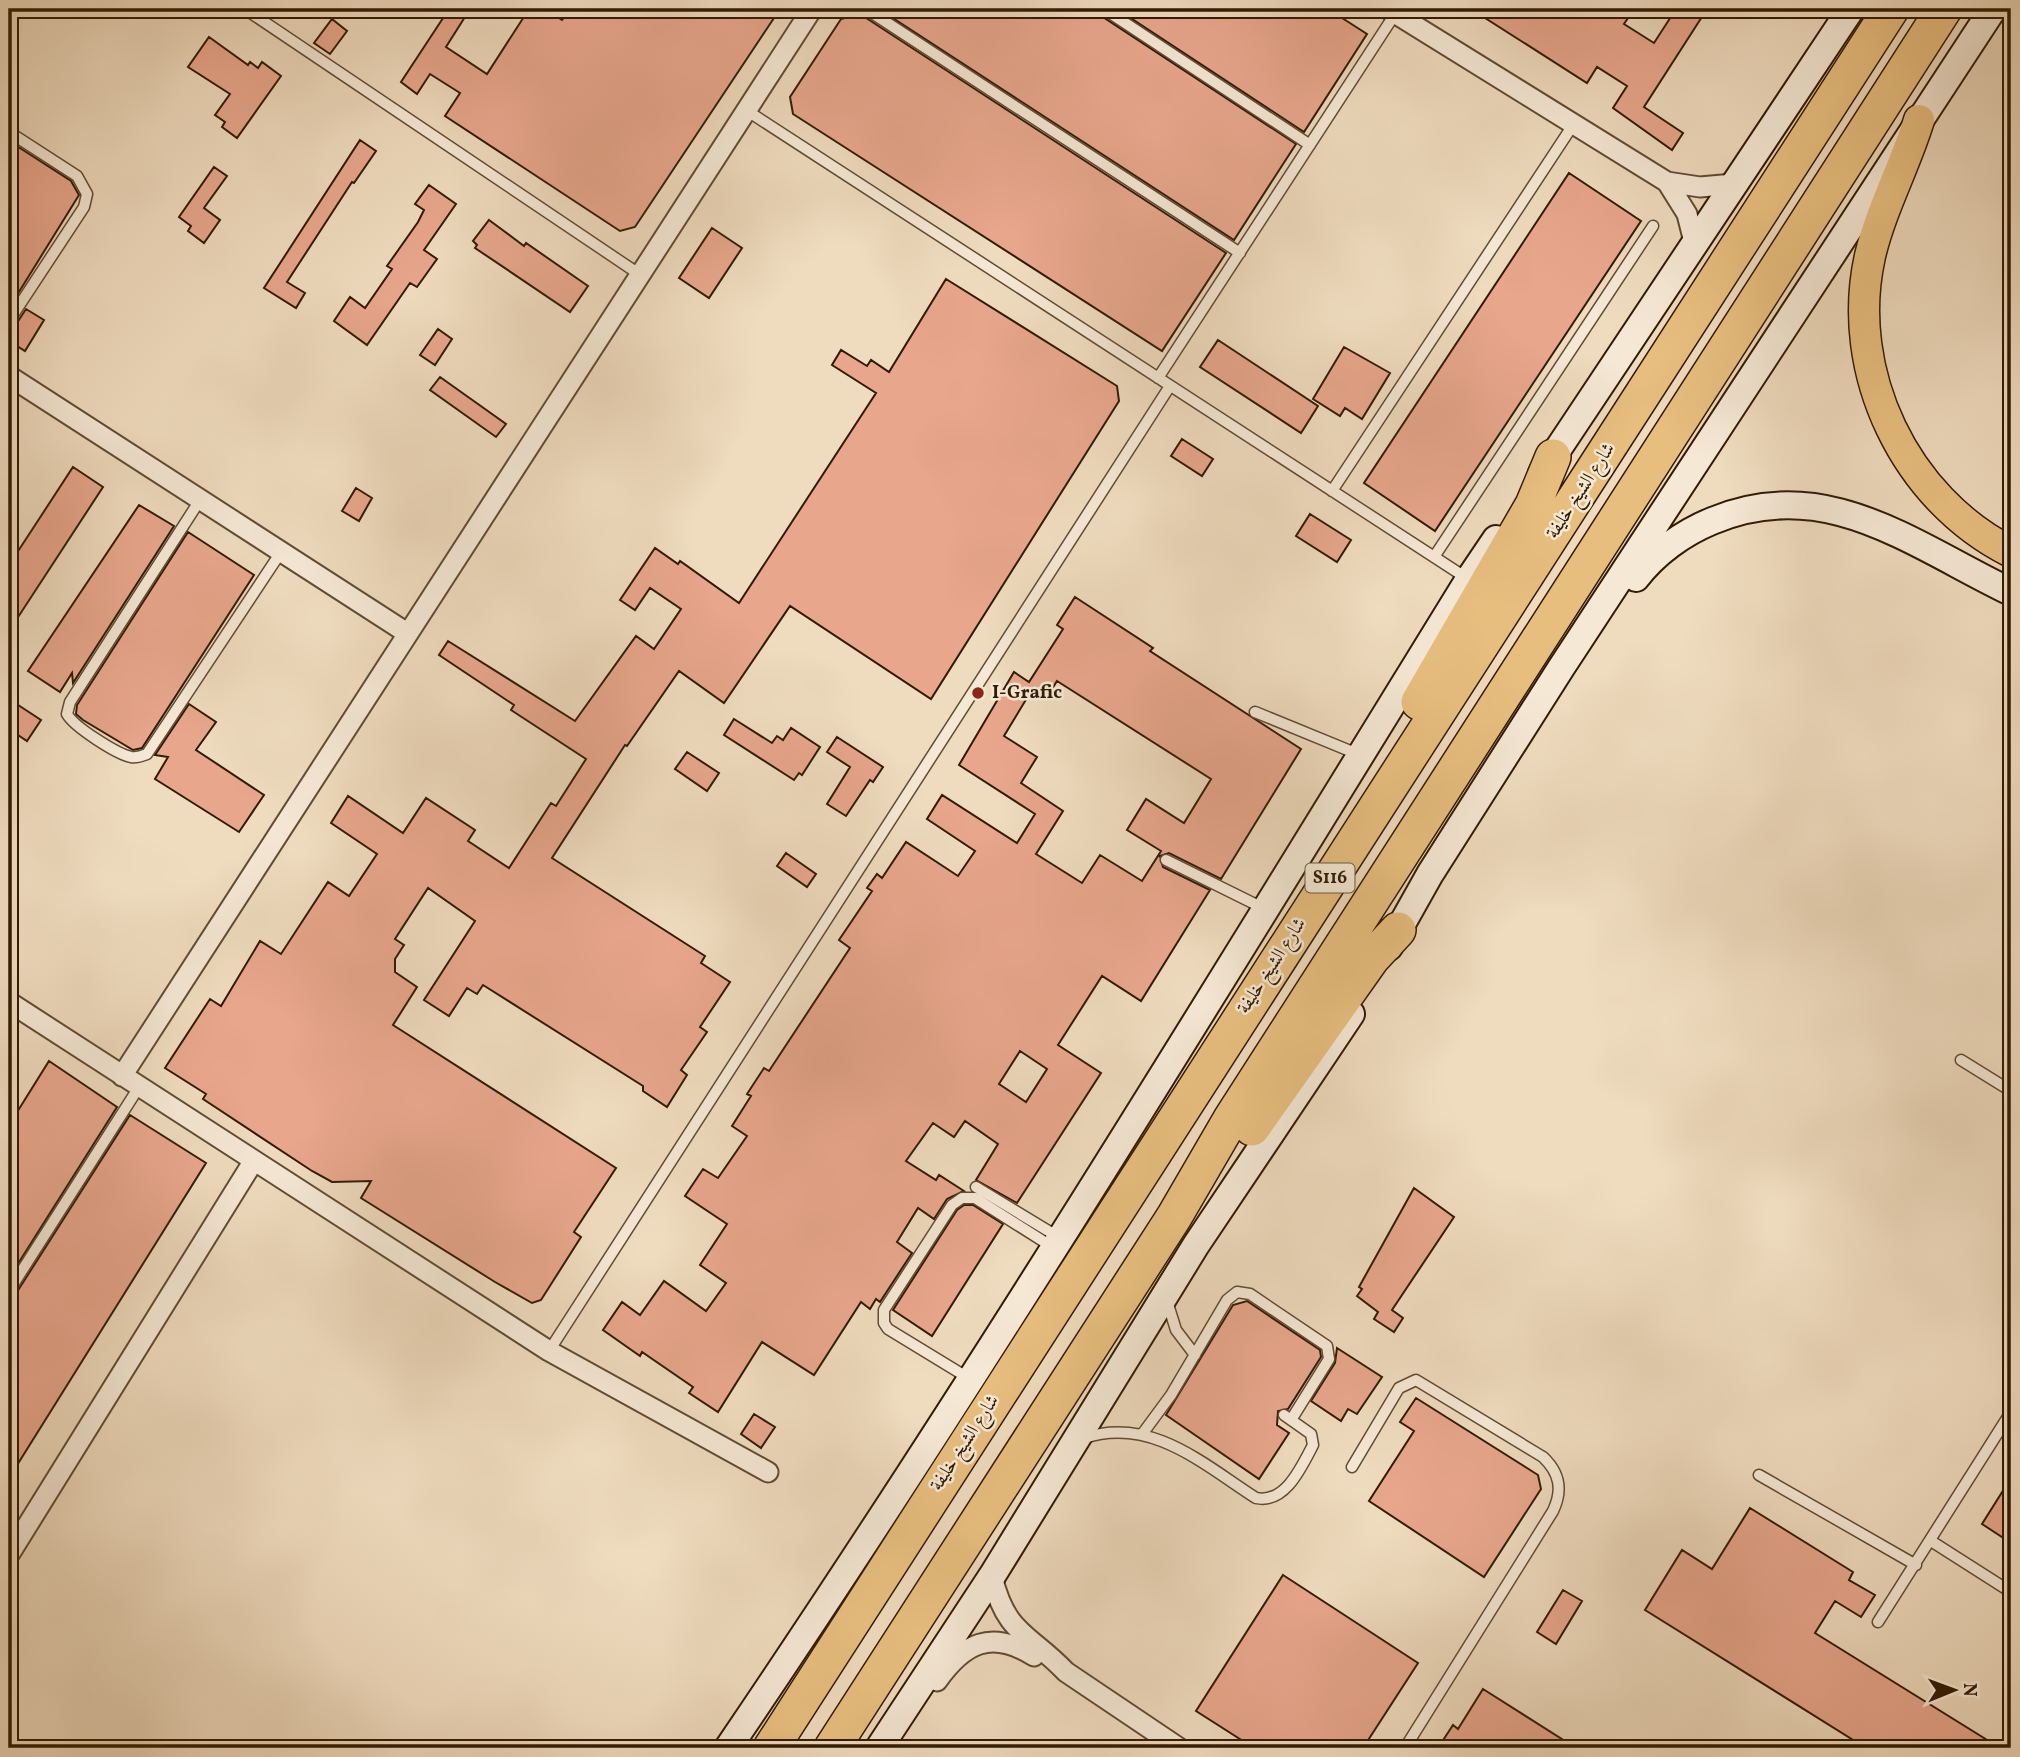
<svg xmlns="http://www.w3.org/2000/svg" width="2020" height="1757" viewBox="0 0 2020 1757" font-family="Vollkorn,Amiri,serif">
<rect width="100%" height="100%" fill="#efdbbe"/>
<filter id="stains"><feTurbulence type="fractalNoise" baseFrequency=".00286" numOctaves="4"/><feColorMatrix values="0 0 0 0 .2 0 0 0 0 .09 0 0 0 0 .02 0 0 0 .5 -.17"/></filter>
<radialGradient id="worn" r=".72"><stop offset=".6" stop-color="#630" stop-opacity="0"/><stop offset="1" stop-color="#630" stop-opacity=".3"/></radialGradient>
<path fill="#e8a68c" stroke="#321b03" stroke-width="2" fill-rule="evenodd" d="M449 9H470L446 47 487 74 529 9H545L562 20 570 9H780L635 227 620 231 445 116 460 93 430 74 417 94 401 82Z
M879 9H1097L1100 15 1296 144 1234 240Z
M1117 9H1328L1367 34 1304 132Z
M1471 9H1634L1624 24 1654 43 1676 9H1707L1644 107 1683 133 1672 150 1613 108 1627 86 1597 67 1587 83Z
M860 14 1226 253 1162 351 793 114 790 97 841 19Z
M332 19 347 31 330 54 314 43Z
M209 37 248 65 250 62 258 68 262 62 281 76 237 138 222 127 225 122 215 115 230 94 188 67Z
M360 140 376 151 354 183 352 182 287 282 305 293 296 308 264 288Z
M9 141 71 181 79 195 9 308Z
M214 167 227 176 204 208 220 220 204 243 188 231 191 226 179 217Z
M1569 173 1641 221 1435 531 1364 483Z
M429 185 456 204 424 250 437 259 417 287 410 283 367 345 334 321 350 297 365 308 392 269 387 266 418 222 424 210 415 204Z
M489 220 524 246 526 243 588 286 570 312 475 248 477 245 473 241Z
M712 228 742 248 709 298 679 278Z
M946 279 1117 386 1119 401 931 699 790 606 724 703 679 671 627 746 625 745 552 858 705 956 701 963 730 982 700 1027 707 1032 681 1070 687 1075 667 1107 643 1091V1086L483 985 477 994 467 988 449 1016 424 1000 475 921 428 888 395 939 404 945 395 959V972L417 987 393 1025 616 1168 574 1232 581 1237 541 1300 532 1303 495 1282 361 1198 371 1181 332 1182 312 1171 203 1099 206 1094 165 1068 210 999 221 1006 260 941 281 954 328 882 349 896 377 854 331 823 348 796 403 833 426 798 475 830 468 841 509 868 551 803 556 806 586 759 511 710 514 705 439 655 448 641 575 721 636 636 654 649 681 609 650 588 635 610 620 600 655 548 678 564 680 561 739 603 876 393 832 365 841 350 867 366 871 360 889 372Z
M26 309 44 320 25 351 9 341V328L15 326Z
M438 329 452 339 435 365 420 355Z
M1218 340 1318 406 1301 433 1200 367Z
M1344 347 1390 373 1362 419 1345 408 1340 416 1313 399Z
M440 377 506 424 496 437 430 390Z
M1182 439 1213 459 1202 476 1171 456Z
M73 467 103 487 9 631V565Z
M356 488 372 498 359 521 342 511Z
M139 505 174 526 73 683 72 673 60 692 28 671Z
M1310 514 1351 540 1337 562 1296 536Z
M188 532 254 575 142 748 133 750 83 720 76 714 77 705Z
M1075 597 1153 648 1150 651 1301 749 1221 879 1169 853 1160 856 1163 867 1210 890 1141 1001 1102 976 1058 1045 1101 1073 1017 1203 976 1180 998 1144 965 1121 954 1137 933 1123 906 1161 936 1180 939 1175 964 1191 947 1199 934 1219 918 1208 897 1242 912 1253 880 1302 876 1299 870 1309 861 1302 814 1375 762 1342 718 1412 689 1393 693 1387 642 1352 640 1356 603 1330 622 1302 640 1315 664 1281 706 1311 726 1283 700 1265 727 1224 685 1196 703 1169 718 1178 747 1136 732 1126 751 1096 747 1094 764 1068 769 1071 850 948 839 940 872 891 867 888 877 874 882 878 906 842 958 876 975 851 927 819 942 795 1017 843 1035 814 959 765 1014 672 1029 682 1063 629 1057 625ZM1057 681 1211 779 1184 823 1146 799 1127 830 1161 851 1142 881 1100 855 1082 883 1036 854 1063 811 1021 783 1037 757 1004 736 1033 688 1047 697ZM1020 1051 1047 1069 1026 1102 999 1084Z
M9 699 41 720 27 741 9 729Z
M189 704 216 722 196 750 264 795 239 832 155 779 168 757 155 755Z
M734 719 772 743 777 736 783 740 791 728 820 747 802 775 799 773 794 780 724 735Z
M837 737 883 767 873 782 870 780 846 816 827 804 850 767 827 752Z
M687 752 719 773 707 791 675 769Z
M786 853 816 874 807 887 777 866Z
M49 1061 117 1107 9 1278V1125Z
M130 1115 206 1163 9 1478V1298L15 1295Z
M1414 1188 1454 1217 1392 1310 1403 1318 1394 1332 1374 1319 1378 1312 1357 1296 1362 1289 1359 1287Z
M964 1205H973L1003 1224 932 1336 893 1310 957 1210Z
M1247 1301 1320 1350 1321 1357 1288 1409 1278 1411 1277 1425 1289 1433 1259 1479 1166 1415 1233 1305Z
M1337 1348 1382 1377 1357 1414 1348 1409 1341 1421 1311 1401 1335 1363Z
M1416 1398 1538 1475 1541 1489 1484 1577 1369 1501 1414 1431 1400 1422Z
M754 1414 775 1427 761 1448 741 1434Z
M2011 1478V1543L1982 1524Z
M1750 1508 1853 1572 1849 1580 1875 1595 1861 1617 1835 1601 1815 1633 2000 1748H1866L1645 1610 1682 1550 1712 1569Z
M1283 1575 1418 1663 1363 1748H1254L1196 1711Z
M1563 1590 1582 1601 1556 1644 1537 1632Z
M1483 1689 1576 1748H1438L1453 1725 1458 1729Z"/>
<g fill="none" stroke-linecap="round" stroke-linejoin="round">
<defs>
<path id="lane" d="M245 9 639 274
M866 9 1240 253
M1104 9 1310 145
M746 110 1468 579
M9 132 77 176 87 194 84 207 9 321
M1158 378 1395 14
M1332 491 1573 125
M200 500 70 702 67 714C74 727 117 754 131 757 137 758 142 756 147 754L281 552
M1434 557 1653 226
M1255 712 1360 755
M1166 860 1265 909
M1961 1060 2011 1091
M976 1187 1060 1238
M9 1291 139 1087
M1167 1301 1176 1330 1195 1355
M549 1351 1170 386
M970 1379 888 1329 884 1323V1310L952 1205 962 1198H975L1054 1248
M1143 1433 1171 1395 1227 1300 1237 1292 1250 1294 1327 1346 1329 1359 1291 1420
M1084 1438C1151 1416 1203 1464 1256 1498 1285 1504 1301 1468 1313 1445L1311 1434 1284 1415
M1352 1467 1399 1388 1416 1380 1543 1457C1560 1473 1563 1490 1553 1511L1405 1748
M1759 1475 1916 1565
M1931 1541 2011 1592
M1878 1622 2011 1412"/>
<path id="street" d="M1388 9 1667 182 1700 187 1734 184
M1667 182 1687 214 1695 246
M9 376 407 633
M9 1002 549 1351 768 1472
M122 1076 812 9
M9 1555 253 1162
M992 1576C1006 1635 1029 1633 1066 1672L1179 1748
M937 1681C964 1643 991 1629 1034 1656"/>
<path id="secondary" d="M1542 473 1851 9
M1636 578C1655 553 1683 533 1712 521 1825 473 1913 545 2011 592
M1389 947 1430 874 1561 668 1993 9
M728 1748C987 1366 1227 972 1469 579L1496 539
M879 1748 992 1576 1196 1245 1351 1014"/>
<path id="primary" d="M1919 120C1905 166 1881 209 1870 256 1844 372 1905 499 2011 552"/>
<path id="highway" d="M1419 702 1533 505 1553 457
M1252 1128 1372 958 1398 930
M771 1748C1141 1167 1518 589 1891 9
M832 1748 1174 1217 1231 1119 1944 9"/>
</defs>
<use href="#lane" stroke="#614b32" stroke-width="13"/>
<use href="#street" stroke="#614b32" stroke-width="23"/>
<use href="#secondary" stroke="#321b03" stroke-width="30"/>
<use href="#primary" stroke="#321b03" stroke-width="33"/>
<use href="#highway" stroke="#321b03" stroke-width="38"/>
<use href="#lane" stroke="#f5e8d5" stroke-width="10"/>
<use href="#street" stroke="#f5e8d5" stroke-width="19"/>
<use href="#secondary" stroke="#f5e8d5" stroke-width="26"/>
<use href="#primary" stroke="#e8be7f" stroke-width="30"/>
<use href="#highway" stroke="#e8be7f" stroke-width="35"/>
</g>
<circle fill="#8f2418" stroke="#f5e8d5" stroke-width="2.5" cx="978" cy="693" r="7"/>
<g text-anchor="middle" dominant-baseline="central" stroke-width="5" stroke-linejoin="round" paint-order="stroke">
<rect fill="#f5e8d5" stroke="#6c5842" stroke-width="2" x="1305.5" y="863.5" width="49" height="29" rx="5"/>
<g font-size="18" font-weight="bold" fill="#321b03">
<text x="1330" y="878">S116</text>
</g>
<g font-size="19" fill="#321b03" stroke="#f5e8d5">
<text transform="translate(1581 491) rotate(-57)">شارع الشيخ خليفة</text>
<text transform="translate(1272 966) rotate(-57)">شارع الشيخ خليفة</text>
<text transform="translate(965 1443) rotate(-57)">شارع الشيخ خليفة</text>
</g>
<g font-size="19" font-weight="bold" fill="#321b03" stroke="#f5e8d5" text-anchor="start">
<text x="992" y="693">I-Grafic</text>
</g>
</g>
<rect width="2020" height="1757" fill="none" stroke="#efdbbe" stroke-width="35"/>
<rect x="10" y="10" width="1999" height="1736" fill="none" stroke="#321b03" stroke-width="3.5"/>
<rect x="18" y="18" width="1985" height="1722" fill="none" stroke="#321b03" stroke-width="2"/>
<g transform="translate(1954 1690) rotate(89)" stroke="#f5e8d5" stroke-width="5" paint-order="stroke">
<path d="M0-5L12 26L0 18L-12 26Z" fill="#321b03"/>
<text y="-10" font-size="19" font-weight="bold" text-anchor="middle" fill="#321b03">N</text>
</g>
<rect width="100%" height="100%" filter="url(#stains)"/>
<rect width="100%" height="100%" fill="url(#worn)"/>
</svg>
